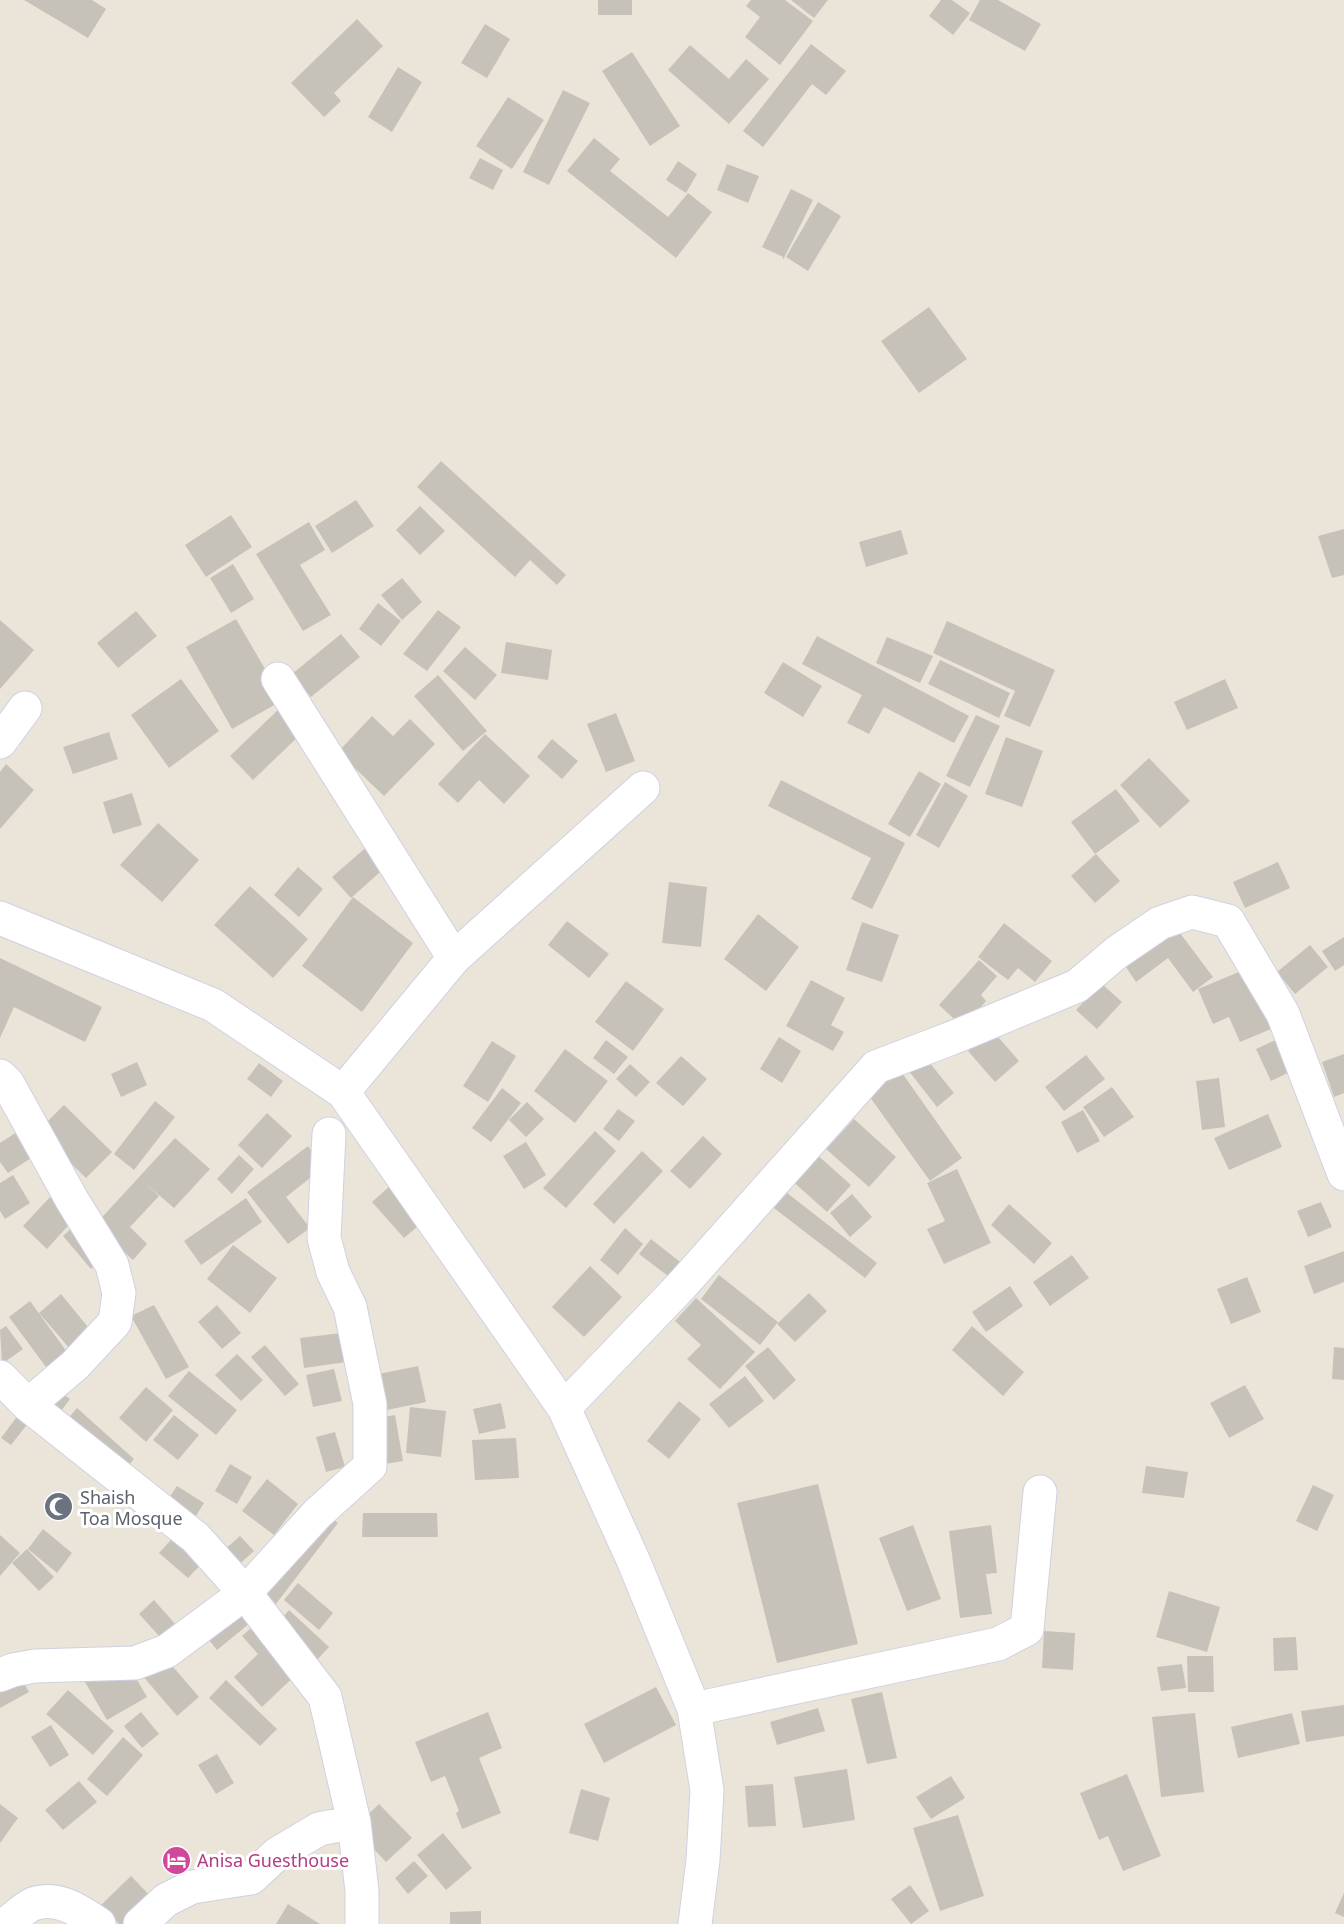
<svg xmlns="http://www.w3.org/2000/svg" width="1344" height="1924" viewBox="0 0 1344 1924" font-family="'Noto Sans',sans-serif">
<rect width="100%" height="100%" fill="#ebe5d9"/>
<path fill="#c6c2b9" d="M24 0H92L106 9 88 38Z
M598 0H632V15H598Z
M751 0H785L813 21 780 65 745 37 760 17 746 6Z
M791 0H828L814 18Z
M941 0H952L970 13 953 35 929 16Z
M980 0H998L1041 24 1025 51 969 20Z
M357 19 383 46 334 93 341 101 324 117 291 83Z
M485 24 510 39 487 78 461 63Z
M811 44 846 71 826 95 812 84 763 147 743 131Z
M690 45 729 79 746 59 769 79 729 124 668 70Z
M632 52 680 126 650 146 602 71Z
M398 67 422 82 392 132 368 117Z
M563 90 590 103 549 185 523 172Z
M508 97 544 120 512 169 476 146Z
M594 138 620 159 610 171 668 217 688 193 712 212 676 258 567 171Z
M480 158 503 170 493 190 469 178Z
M678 161 697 174 686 193 666 180Z
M727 164 759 176 748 203 717 190Z
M791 189 813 200 783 260V257L762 247Z
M818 202 841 216 808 271 786 257Z
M929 307 967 359 919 393 881 341Z
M441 461 566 575 557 585 530 560 515 577 417 487Z
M356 500 374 526 332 553 315 526Z
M420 506 445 531 420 555 396 530Z
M231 515 252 547 206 577 185 545Z
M309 522 325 550 300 565 331 615 303 631 256 554Z
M1344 529V575L1332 578 1318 536Z
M901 530 908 554 866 567 859 542Z
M233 564 254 599 231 613 210 578Z
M402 578 422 602 402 620 381 595Z
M378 603 401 621 381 646 359 629Z
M438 610 461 627 427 671 403 654Z
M136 611 157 636 118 668 97 643Z
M236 619 283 700 232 729 186 647Z
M0 620 34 650 0 689Z
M947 621 1055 670 1030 727 1004 716 1015 691 933 653Z
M341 634 360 657 311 697 292 674Z
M817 636 969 716 954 743 884 707 869 734 847 723 862 695 802 664Z
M887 637 933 656 920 683 876 663Z
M506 642 552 650 548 680 501 673Z
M465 647 497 675 475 700 443 671Z
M940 660 1010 693 999 718 928 684Z
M783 662 822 686 803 717 764 693Z
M438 675 487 731 463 751 414 696Z
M181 679 219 731 169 768 131 715Z
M1225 679 1238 708 1187 730 1174 702Z
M281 707 304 731 253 780 230 756Z
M616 713 635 761 606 772 587 724Z
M976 715 1000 726 970 787 946 776Z
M372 716 393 736 410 719 435 744 384 796 338 752Z
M109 732 118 759 73 774 63 747Z
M485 734 530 776 504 804 479 780 458 803 438 784Z
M1006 737 1043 751 1022 807 985 794Z
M552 739 578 761 562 779 537 757Z
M1149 758 1190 801 1160 828 1120 785Z
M6 764 34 790 0 829V772Z
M919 771 941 784 910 837 888 824Z
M781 780 905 843 872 909 851 899 871 858 768 806Z
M945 782 968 796 939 848 916 835Z
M1116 789 1140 821 1095 854 1071 822Z
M132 793 142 825 113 834 103 802Z
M158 823 199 860 162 902 120 865Z
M370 844 388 865 351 898 332 877Z
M1096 854 1120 881 1095 903 1071 876Z
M1278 862 1290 888 1245 908 1233 882Z
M298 867 323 889 299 917 274 895Z
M669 882 707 887 701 947 662 943Z
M250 886 308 939 273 978 214 925Z
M353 897 413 943 362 1012 302 966Z
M758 914 799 947 766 991 724 959Z
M567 921 609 954 589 978 548 945Z
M862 922 899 935 882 982 846 970Z
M1004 923 1052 961 1035 982 1018 968 1008 980 978 957Z
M1177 929 1213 977 1193 992 1168 958 1136 982 1126 967Z
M1344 937V965L1335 971 1322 951Z
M1310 945 1328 967 1295 994 1277 972Z
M0 958 102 1007 85 1042 14 1007 0 1038Z
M979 960 997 976 981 995 986 1001 963 1027 939 1005Z
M1246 969 1271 1029 1240 1042 1229 1017 1213 1024 1198 989Z
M811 980 845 998 831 1025 844 1032 833 1051 786 1026Z
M626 981 664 1009 633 1051 595 1022Z
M1101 983 1122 1002 1097 1029 1076 1010Z
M992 1030 1019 1061 995 1082 968 1051Z
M779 1037 801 1051 782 1083 760 1069Z
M1282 1037 1298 1068 1271 1081 1256 1049Z
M606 1040 628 1057 614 1074 593 1058Z
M492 1041 516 1056 488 1102 463 1086Z
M565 1049 608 1081 575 1123 534 1091Z
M1344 1054V1093L1334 1097 1322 1062Z
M1086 1055 1105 1079 1064 1111 1045 1087Z
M681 1056 707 1079 683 1106 656 1083Z
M925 1057 954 1093 937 1107 908 1070Z
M137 1062 147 1085 121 1097 111 1074Z
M259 1063 283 1081 271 1097 247 1079Z
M630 1064 650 1082 636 1097 616 1079Z
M900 1070 962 1158 930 1181 867 1093Z
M1219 1078 1225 1127 1202 1130 1196 1081Z
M1112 1087 1134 1117 1104 1137 1083 1107Z
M502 1088 521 1103 491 1142 472 1128Z
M155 1101 175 1117 134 1170 114 1154Z
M527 1102 544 1119 526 1137 509 1120Z
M64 1105 112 1152 86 1178 38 1131Z
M618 1109 635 1121 619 1141 603 1129Z
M1083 1110 1100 1141 1077 1153 1061 1122Z
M267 1113 292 1136 262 1168 238 1145Z
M1268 1114 1282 1147 1229 1170 1214 1138Z
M854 1119 896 1157 869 1187 826 1149Z
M29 1124 45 1149 8 1173 0 1162V1143Z
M595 1131 616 1151 566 1208 543 1188Z
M703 1136 722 1154 690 1189 670 1171Z
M175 1138 210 1169 174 1208 145 1183 159 1196 130 1227 147 1244 133 1260 94 1226Z
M526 1142 546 1175 524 1189 503 1156Z
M308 1146 324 1167 286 1197 310 1228 288 1244 247 1192Z
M642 1151 663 1171 614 1224 593 1204Z
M814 1152 851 1185 827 1212 790 1179Z
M239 1155 254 1169 232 1194 217 1179Z
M957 1169 991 1243 944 1264 927 1229 945 1221 927 1183Z
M13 1175 30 1203 5 1219 0 1211V1183Z
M391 1185 424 1221 404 1238 372 1202Z
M782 1189 877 1263 865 1278 770 1205Z
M852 1194 872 1217 850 1237 830 1213Z
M50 1197 74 1219 47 1249 23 1226Z
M246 1198 262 1222 201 1265 184 1241Z
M1321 1202 1332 1227 1308 1237 1297 1211Z
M1009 1204 1052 1243 1034 1264 991 1225Z
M76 1224 105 1256 91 1269 63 1236Z
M625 1228 643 1244 618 1275 600 1260Z
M651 1239 684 1265 672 1279 639 1254Z
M233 1245 277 1278 250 1313 207 1279Z
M1344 1251V1282L1314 1294 1304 1266Z
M1072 1255 1089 1278 1050 1306 1033 1282Z
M590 1266 622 1297 584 1337 552 1307Z
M719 1275 778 1322 760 1345 701 1299Z
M1247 1277 1261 1312 1231 1324 1217 1289Z
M1010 1286 1023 1306 986 1332 972 1312Z
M809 1293 827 1311 795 1342 777 1324Z
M61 1294 92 1332 71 1350 39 1313Z
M696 1298 755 1352 720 1389 687 1359 701 1345 675 1321Z
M30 1301 67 1352 46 1367 9 1317Z
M154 1305 189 1367 166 1379 131 1316Z
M217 1305 241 1333 222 1349 198 1322Z
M6 1326 23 1349 2 1364 0 1330Z
M972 1326 1024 1372 1003 1396 952 1350Z
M349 1332 354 1361 304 1368 300 1338Z
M265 1345 299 1384 285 1396 251 1357Z
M768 1347 796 1380 774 1400 745 1366Z
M1334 1347 1344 1348V1380L1332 1379Z
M237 1354 263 1380 241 1401 215 1375Z
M418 1366 426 1402 377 1412 369 1376Z
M334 1369 342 1401 313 1407 306 1375Z
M189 1371 237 1410 216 1435 168 1396Z
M745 1376 764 1401 729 1428 709 1404Z
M1245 1385 1264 1419 1229 1438 1210 1403Z
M53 1387 70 1399 56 1418 40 1406Z
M146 1387 173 1410 146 1442 119 1418Z
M679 1401 701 1419 669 1459 647 1441Z
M501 1403 506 1428 479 1434 473 1409Z
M410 1407 446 1411 441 1457 406 1453Z
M77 1408 134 1459 117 1479 59 1429Z
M19 1414 29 1422 11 1445 1 1438Z
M174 1415 199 1435 178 1460 153 1440Z
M395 1415 403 1461 385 1464 377 1418Z
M335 1432 345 1467 326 1472 316 1437Z
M516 1438 519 1478 475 1480 472 1440Z
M230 1464 252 1477 237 1504 215 1491Z
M1146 1466 1188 1472 1184 1498 1142 1493Z
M267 1479 298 1504 274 1535 242 1511Z
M818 1484 858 1644 777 1663 737 1503Z
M1313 1485 1334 1495 1317 1531 1296 1521Z
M177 1486 204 1503 189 1527 162 1509Z
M318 1508 338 1523 272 1609 251 1593Z
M363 1513H437L438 1537H362Z
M913 1525 941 1599 907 1611 879 1538Z
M991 1525 997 1573 986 1574 992 1614 960 1618 949 1531Z
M43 1529 72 1553 57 1573 28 1549Z
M180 1530 209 1556 188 1578 159 1553Z
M0 1535 20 1553 0 1576Z
M240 1536 254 1551 236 1567 223 1551Z
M27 1549 54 1577 39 1591 12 1563Z
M298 1583 333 1613 319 1630 284 1600Z
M1169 1591 1220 1607 1207 1652 1156 1637Z
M239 1599 255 1619 217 1650 201 1630Z
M154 1600 176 1625 161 1638 139 1614Z
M289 1610 329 1647 316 1661 276 1625Z
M262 1618 306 1665 262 1707 234 1677 258 1654 242 1636Z
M1044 1631 1075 1633 1073 1670 1042 1668Z
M1296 1637 1298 1670 1274 1671 1273 1638Z
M163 1655 199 1697 177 1716 141 1674Z
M1187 1656H1213L1214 1692H1188Z
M125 1659 147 1697 107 1720 85 1682Z
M1182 1664 1186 1688 1161 1691 1157 1667Z
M17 1670 29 1692 0 1708V1679Z
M226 1680 277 1729 260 1746 209 1698Z
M656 1687 676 1725 604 1763 584 1724Z
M68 1690 114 1731 93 1755 46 1714Z
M882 1692 897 1758 867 1764 851 1699Z
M1344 1705V1736L1306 1742 1301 1711Z
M818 1708 825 1731 777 1745 770 1722Z
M141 1712 159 1734 142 1748 124 1726Z
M488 1712 502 1748 479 1758 501 1813 462 1829 456 1813 459 1811 445 1776 431 1782 415 1742Z
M1195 1713 1204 1792 1161 1797 1152 1717Z
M1292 1713 1300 1744 1238 1758 1231 1727Z
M51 1725 69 1755 50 1767 31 1737Z
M123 1737 143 1755 107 1796 87 1779Z
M217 1754 234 1783 216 1794 198 1765Z
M847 1769 855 1820 803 1828 794 1777Z
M1127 1774 1161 1856 1123 1871 1108 1836 1099 1840 1080 1793Z
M951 1776 965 1798 931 1819 916 1797Z
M79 1781 97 1802 63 1830 45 1810Z
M773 1784 776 1826 748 1827 745 1786Z
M581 1789 610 1798 598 1841 569 1833Z
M0 1804 18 1818 0 1843Z
M379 1804 412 1838 386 1862 354 1828Z
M958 1815 984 1896 940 1911 913 1828Z
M443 1833 472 1868 446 1890 417 1855Z
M414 1861 428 1876 408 1894 395 1878Z
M131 1876 155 1901 131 1924H119L101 1905Z
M910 1885 929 1911 911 1924 891 1899Z
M1344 1893V1917L1335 1913Z
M288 1904 320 1924H276Z
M481 1911V1924H450V1912Z"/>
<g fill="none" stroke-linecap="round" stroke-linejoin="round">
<defs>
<path id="minor" d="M278 679 454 958
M0 742 25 708
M0 918 213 1005 343 1092 564 1408 634 1562 694 1709 707 1790 703 1860 695 1924
M0 1076 8 1084 72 1200 112 1265 119 1293 115 1322 75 1365 28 1405
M343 1092 454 958 643 788
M329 1134 324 1238 333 1272 350 1307 370 1404V1466L317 1514 245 1593 325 1697 354 1822 362 1891V1924
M0 1377 28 1405 196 1538 245 1593 167 1651 135 1663 35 1666 13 1670 0 1675
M564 1408 682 1285 876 1067 952 1038 1077 986 1116 953 1160 923 1192 912 1228 921 1283 1014 1344 1174
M694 1709 998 1644 1027 1629 1040 1492
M6 1924C14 1918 24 1908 33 1904 57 1895 80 1911 99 1924
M140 1924 166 1900 192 1887 251 1878 277 1854 319 1829 354 1822"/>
</defs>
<use href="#minor" stroke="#cfd1e2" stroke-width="35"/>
<use href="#minor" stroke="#fff" stroke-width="33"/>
</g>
<defs>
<symbol id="mosque-disc" viewBox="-11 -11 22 22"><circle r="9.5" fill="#6b7280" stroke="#fff"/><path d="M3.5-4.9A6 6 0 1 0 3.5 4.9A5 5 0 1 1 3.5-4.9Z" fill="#fff"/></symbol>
<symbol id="hotel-disc" viewBox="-11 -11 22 22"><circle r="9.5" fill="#d1479c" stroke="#fff"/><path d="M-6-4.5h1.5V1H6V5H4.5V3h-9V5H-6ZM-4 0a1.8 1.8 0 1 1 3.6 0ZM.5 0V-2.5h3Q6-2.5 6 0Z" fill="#fff"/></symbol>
</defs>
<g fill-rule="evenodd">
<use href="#mosque-disc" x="42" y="1490" width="33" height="33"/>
<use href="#hotel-disc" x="160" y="1844" width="33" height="33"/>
</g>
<g text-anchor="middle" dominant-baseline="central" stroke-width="6" stroke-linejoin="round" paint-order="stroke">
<g font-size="18" fill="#5b616d" stroke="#fff" text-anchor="start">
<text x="80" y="1497">Shaish<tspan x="80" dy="21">Toa Mosque</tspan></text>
</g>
<g font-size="18" fill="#b23c85" stroke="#fff" text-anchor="start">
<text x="197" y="1860">Anisa Guesthouse</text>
</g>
</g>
</svg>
